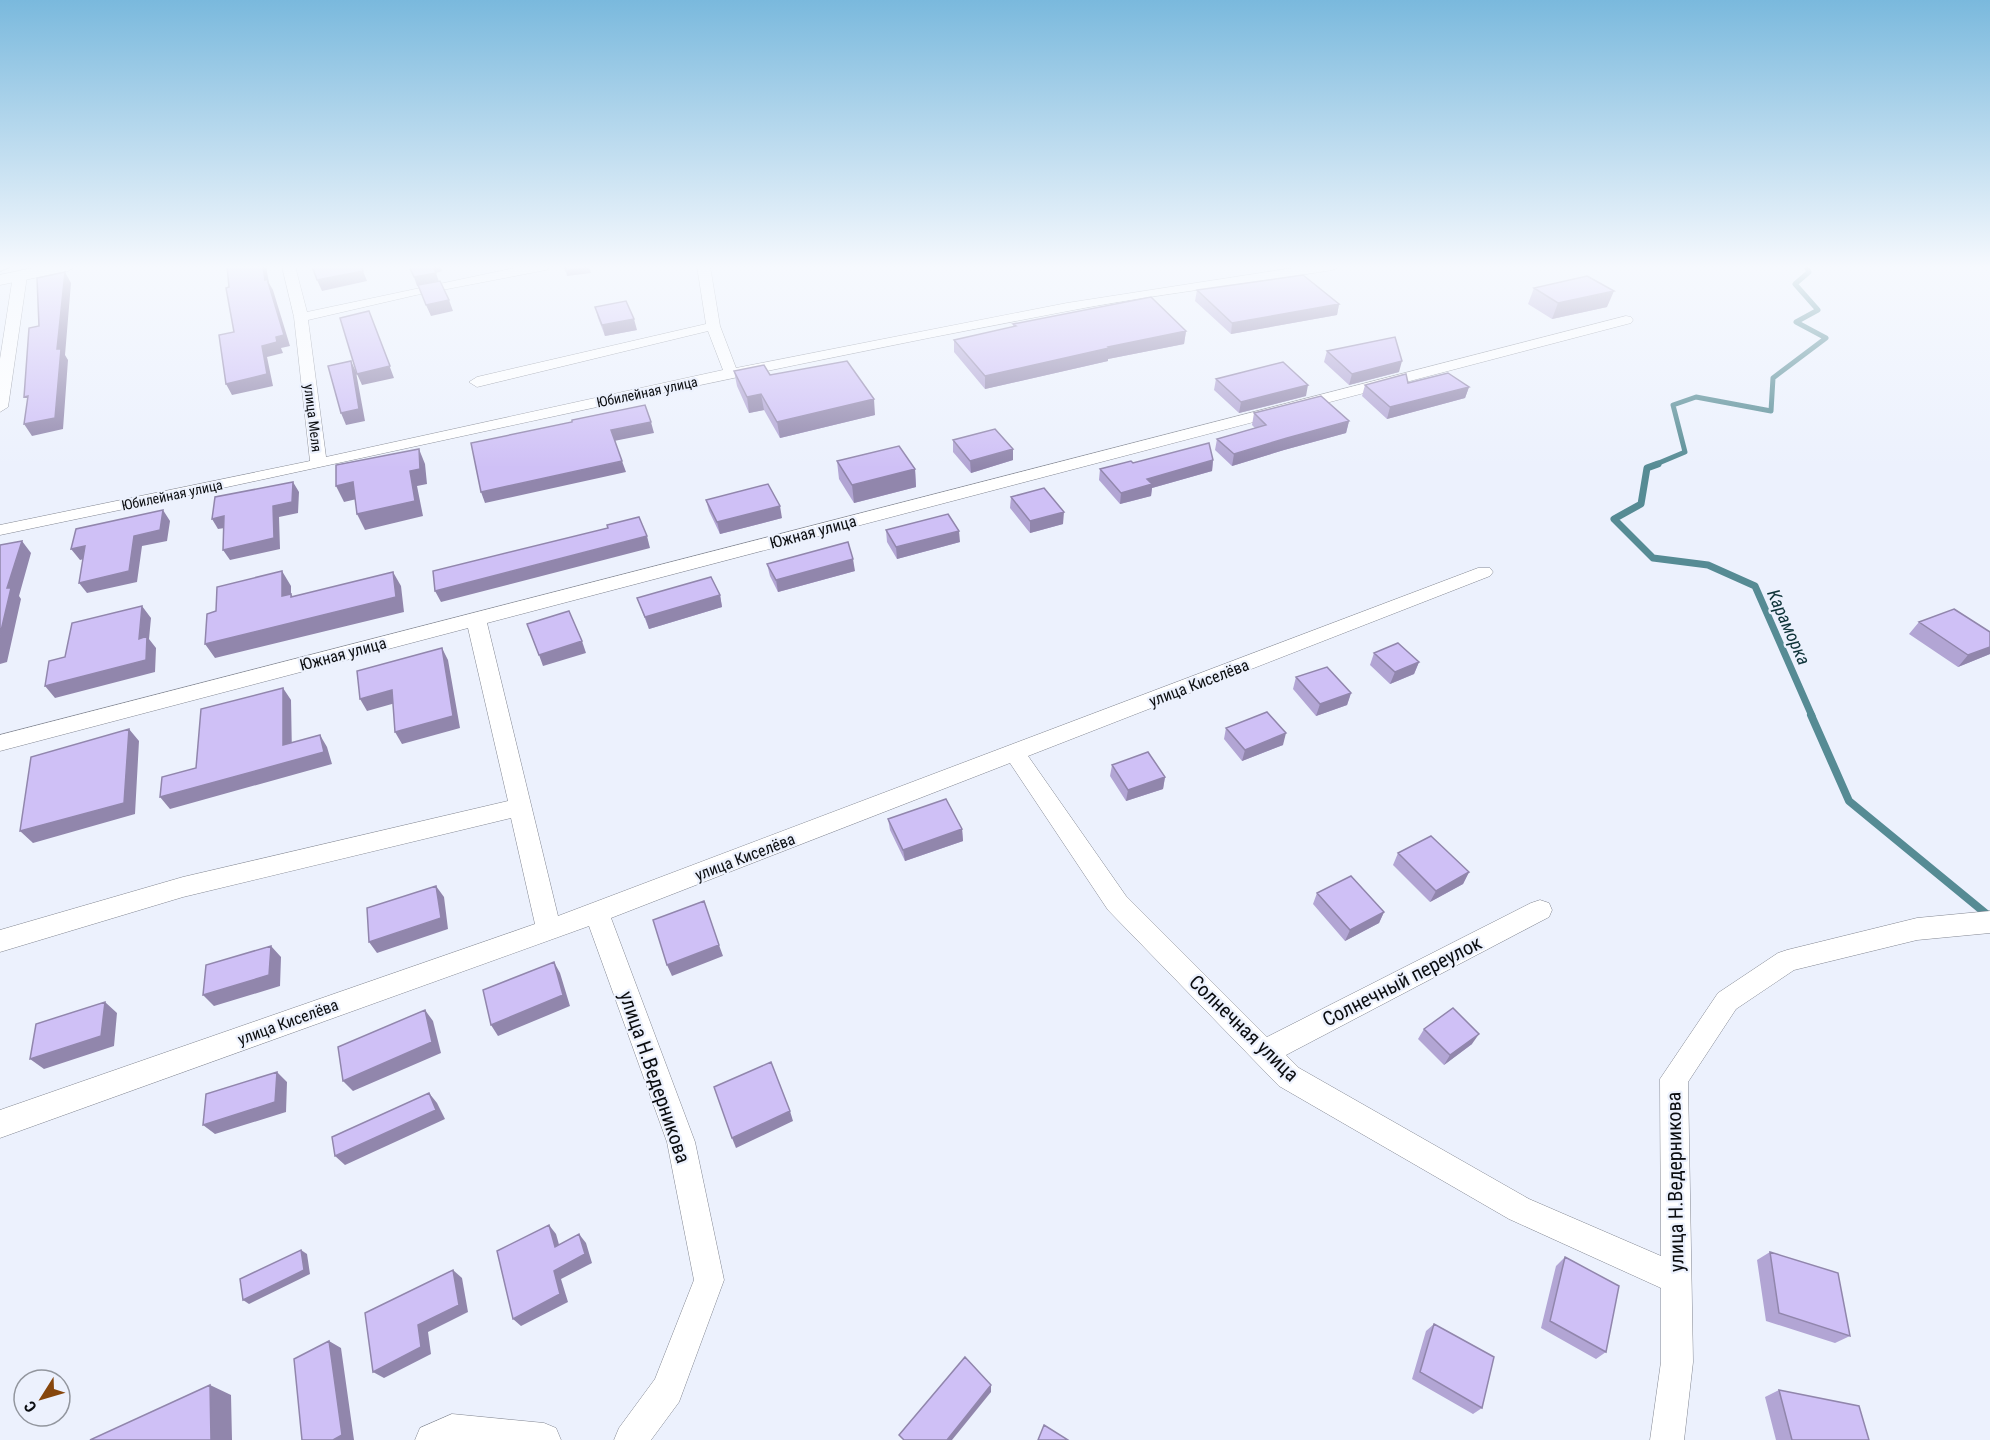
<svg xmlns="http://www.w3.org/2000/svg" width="1990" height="1440" viewBox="0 0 1990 1440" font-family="'Roboto Condensed',sans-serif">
<rect width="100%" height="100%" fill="#ecf1fd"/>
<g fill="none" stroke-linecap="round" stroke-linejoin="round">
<path stroke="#568b94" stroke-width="5" d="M1654 465 1685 452 1673 405 1696 397 1771 411 1773 378 1826 338 1796 322 1818 310 1795 284 1809 272 1806 266"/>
<path stroke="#568b94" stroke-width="7" d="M1658 464 1647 468 1641 504 1614 519 1653 558 1708 565 1755 586 1812 716"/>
<path stroke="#568b94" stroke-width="8" d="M1811 715 1849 801 1990 917"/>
<defs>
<path id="pedestrian" d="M0 266H12L0 271Z"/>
<path id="minor" d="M282 266H295L307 312 524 266H552L546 270 416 295 308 320 326 457 723 370 708 331 477 387 469 382 477 377 706 324 697 266H710L720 326 736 368 1067 303 1305 266H1339L1333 270C1243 284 1152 295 1063 312 707 379 354 462 0 535V525L310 461 294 317Z
M20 272 27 276 8 407 0 412V359L13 276Z
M1626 316 1631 317 1633 320 1631 323 487 623 558 916 1478 568H1490L1493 572 1490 576 1028 756 1126 896 1267 1037 1531 903 1540 900 1549 903 1552 910 1549 917 1286 1055 1299 1068 1529 1199 1661 1256 1660 1079 1718 993 1778 953 1787 950 1917 918 1990 911V933L1917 940 1794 970 1736 1009 1688 1082 1693 1362 1684 1440H1650L1661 1362V1288L1509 1219 1279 1086 1108 910 1010 763 611 918 695 1142 724 1280 679 1402 651 1440H614L619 1428 655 1379 694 1280 667 1142 589 926 0 1138V1110L535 924 511 818 183 897 0 952V930L183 877 508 801 468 628 0 751V735Z
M452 1414 544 1423 556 1428 561 1440H415L420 1428Z"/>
<path id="tertiary" d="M42 266H76L68 271 0 285V275Z"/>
</defs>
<use href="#pedestrian" stroke="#838792" stroke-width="2"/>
<use href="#minor" stroke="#838792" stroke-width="1"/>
<use href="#tertiary" stroke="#838792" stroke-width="1"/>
<use href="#pedestrian" fill="#fff" fill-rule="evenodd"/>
<use href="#minor" fill="#fff" fill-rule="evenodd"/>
<use href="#tertiary" fill="#fff" fill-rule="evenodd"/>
</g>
<path fill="#b2a5d4" d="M1534 288 1607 307 1552 319 1528 304Z
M1197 290 1339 304 1337 315 1231 334 1195 301Z
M595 307 637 330 605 336 598 318Z
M1013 324 1186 331 1184 344 1108 359V361L985 389 954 352V340L1013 327Z
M1327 351 1399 372 1349 385 1324 362Z
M734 371 875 415 780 438 764 410 749 413 737 386Z
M1216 379 1306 396 1239 413 1214 390Z
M1408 383 1469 387 1465 398 1387 419 1362 396 1365 385Z
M1254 413 1349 421 1346 433 1284 450 1232 466 1215 450 1217 439 1255 428 1252 425Z
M953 440 1013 449V460L971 473 953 452Z
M1213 460 1212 471 1152 488 1151 496 1120 504 1099 480 1100 469Z
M837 461 915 469 916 487 854 503 839 479Z
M1011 497 1063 524 1030 533 1010 508Z
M706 500 782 518 720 534 709 511Z
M886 530 960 542 897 559 887 542Z
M767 564 855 571 778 592 770 576Z
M720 595 722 607 649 629 637 598Z
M1919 622 1990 632V654L1958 667 1909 634Z
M1374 653 1419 662 1414 674 1390 684 1370 665Z
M1296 677 1351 693 1347 705 1316 716 1293 689Z
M1226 728 1283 745 1242 761 1224 739Z
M1112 765 1165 777 1163 789 1126 801 1110 776Z
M888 819 962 829 963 841 905 861 890 830Z
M1398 853 1469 872 1463 884 1430 902 1393 865Z
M1317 893 1384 912 1379 923 1345 941 1313 904Z
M1424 1029 1472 1044 1444 1065 1418 1039Z
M1770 1252 1850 1336 1835 1343 1766 1321 1757 1260Z
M1565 1257 1606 1352 1596 1359 1541 1328 1556 1266Z
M1434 1324 1482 1408 1473 1414 1412 1379 1426 1331Z
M1779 1390 1869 1440H1776L1765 1397Z"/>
<path fill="#9186ac" d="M263 266H266L269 283 273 290 290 346 281 348 283 353 267 357 273 386 232 395 226 384 265 280Z
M432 266H440L442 271 436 273 439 282 417 286 414 277Z
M589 267 591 273 567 276 566 271Z
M363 271 367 281 322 291 317 280Z
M65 272 71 283 65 355 68 360 63 429 32 436 24 424 57 349Z
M1614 291 1607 307 1552 319 1558 303Z
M449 300 453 311 431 316 426 305Z
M1339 304 1337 315 1231 334 1232 323Z
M369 311 394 378 362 385 357 374Z
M634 319 637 330 605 336 602 325Z
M1186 331 1184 344 1108 359V361L985 389V376L1108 347Z
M351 361 356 372 365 421 346 425 341 413Z
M1402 361 1399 372 1349 385 1352 374Z
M1308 385 1306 396 1239 413 1241 402Z
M1469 387 1465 398 1387 419 1390 407Z
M761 394 764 410 749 413 747 397Z
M874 399 875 415 780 438 777 422Z
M1349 421 1346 433 1284 450 1232 466 1234 454 1287 438Z
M651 422 654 433 614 441 611 430Z
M419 449 425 464 427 484 417 486 423 516 365 530 357 514 410 471Z
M1013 449V460L971 473 970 461Z
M1213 460 1212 471 1152 488 1151 496 1120 504 1121 493 1147 479Z
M622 461 626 472 485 503 481 492Z
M915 469 916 487 854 503 852 485Z
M293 482 299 492 298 513 279 517 280 549 230 560 223 550 273 506Z
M353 482 361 498 344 502 336 486Z
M780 506 782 518 720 534 717 522Z
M163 510 170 521 167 541 142 546 137 582 87 593 79 583Z
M1064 512 1063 524 1030 533V521Z
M224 516 231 527 218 529 212 519Z
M959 531 960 542 897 559 896 547Z
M647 536 650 548 441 602 435 591Z
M22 541 31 553 19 596 21 599 7 662 0 664V635L7 588Z
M85 546 92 557 80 560 71 549Z
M853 559 855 571 778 592 776 580Z
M282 571 291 586V594L300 608 282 596Z
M393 572 401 586 404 612 215 658 205 644Z
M720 595 722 607 649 629 645 617Z
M142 606 151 618 149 639 156 648 155 672 55 698 45 686 139 639Z
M582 641 586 653 543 666 539 655Z
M1990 647V654L1958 667 1968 655Z
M442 648 448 660 460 728 402 744 395 732Z
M1419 662 1414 674 1390 684 1395 672Z
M283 688 291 700 292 756 283 745Z
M392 690 399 702 367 711 360 699Z
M1351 693 1347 705 1316 716 1320 704Z
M129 729 139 741 135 814 33 843 20 831Z
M1286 733 1283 745 1242 761 1245 750Z
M320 735 327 747 332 764 170 809 160 797Z
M1165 777 1163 789 1126 801 1128 790Z
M962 829 963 841 905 861 903 850Z
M1469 872 1463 884 1430 902 1436 891Z
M436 886 444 897 448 929 377 953 369 942Z
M1384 912 1379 923 1345 941 1350 930Z
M719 945 723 956 672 976 667 965Z
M271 946 281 957 280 986 214 1006 203 995Z
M554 962 560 973 570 1006 498 1036 491 1025Z
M105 1002 117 1013 114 1046 44 1069 30 1059Z
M425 1010 433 1021 441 1053 353 1091 343 1081Z
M1479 1034 1472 1044 1444 1065 1450 1055Z
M277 1072 287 1082 286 1112 215 1134 203 1125Z
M429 1093 437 1103 445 1119 345 1165 335 1156Z
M790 1111 793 1121 736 1148 732 1138Z
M549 1225 556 1234 562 1255 555 1247Z
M579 1234 586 1243 592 1263 561 1279 568 1302 521 1326 513 1319Z
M301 1250 307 1254 310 1274 249 1304 243 1300Z
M453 1270 462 1278 468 1312 428 1332 431 1354 384 1378 373 1372 418 1325Z
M329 1341 341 1348 354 1440H333Z
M210 1385 231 1395 232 1440H211Z
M991 1385V1392L952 1440H947Z"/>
<path fill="#cfc0f6" stroke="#9186ac" stroke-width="1.5" d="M227 266H263L265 280 267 279 284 335 276 337 277 342 262 346 267 374 226 384 219 335 234 332 226 288 229 287Z
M312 266H361L363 271 317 280Z
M409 266H433L436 273 414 277Z
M565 266H589V267L566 271Z
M65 272 57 349H61L55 418 24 424 28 396 24 397 29 328 39 326 37 278Z
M1303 275 1339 304 1232 323 1197 290Z
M1587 276 1614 291 1558 303 1534 288Z
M440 281 449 300 426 305 418 285Z
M1151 297 1186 331 1108 347 1109 348 985 376 954 340 1016 326 1013 324Z
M626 301 634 319 602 325 595 307Z
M369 311 390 366 357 374 340 318Z
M1395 337 1402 361 1352 374 1327 351Z
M351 361 359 409 341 413 328 366Z
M847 361 874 399 777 422 761 394 747 397 734 371 764 365 770 375Z
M1283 362 1308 385 1241 402 1216 379Z
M1448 373 1469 387 1390 407 1365 385 1406 374 1408 383Z
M1321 396 1349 421 1287 438 1234 454 1217 439 1266 425 1254 413Z
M645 405 651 422 611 430 622 461 481 492 471 443 572 422V420Z
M995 429 1013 449 970 461 953 440Z
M1209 443 1213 460 1147 479 1152 484 1121 493 1100 469 1131 461 1133 463Z
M899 446 915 469 852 485 837 461Z
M419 449 420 469 410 471 415 501 357 514 353 482 336 486V465Z
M293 482 292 502 273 506 274 538 223 550 224 516 212 519 215 497Z
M768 484 780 506 717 522 706 500Z
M1044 488 1064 512 1030 521 1011 497Z
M163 510 160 530 134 536 129 571 79 583 85 546 71 549 76 529Z
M948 514 959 531 896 547 886 530Z
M639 517 647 536 435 591 433 571 608 528 607 525Z
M22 541 7 588H11L0 635V545Z
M848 542 853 559 776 580 767 564Z
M282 571V596L291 594V597L393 572 396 597 205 644 207 614 216 611 217 587Z
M711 577 720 595 645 617 637 598Z
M142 606 139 639 147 636 146 660 45 686 49 661 65 657 72 623Z
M1954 609 1990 632V647L1968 655 1919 622Z
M569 611 582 641 539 655 527 624Z
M1398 643 1419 662 1395 672 1374 653Z
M442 648 453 716 395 732 392 690 360 699 357 671Z
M1327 667 1351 693 1320 704 1296 677Z
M283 688V745L320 735 324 752 160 797 162 777 196 768 201 709Z
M1267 712 1286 733 1245 750 1226 728Z
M129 729 124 803 20 831 31 757Z
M1148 752 1165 777 1128 790 1112 765Z
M946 799 962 829 903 850 888 819Z
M1431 836 1469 872 1436 891 1398 853Z
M1351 876 1384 912 1350 930 1317 893Z
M436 886 441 918 369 942 367 908Z
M704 901 719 945 667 965 653 920Z
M271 946 269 975 203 995 206 965Z
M554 962 563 995 491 1025 483 990Z
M105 1002 101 1036 30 1059 36 1024Z
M1453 1008 1479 1034 1450 1055 1424 1029Z
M425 1010 432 1042 343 1081 338 1047Z
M771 1062 790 1111 732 1138 714 1087Z
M277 1072 275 1102 203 1125 206 1094Z
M429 1093 436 1110 335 1156 332 1137Z
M549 1225 555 1247 579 1234 585 1254 554 1271 560 1294 513 1319 497 1251Z
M301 1250 304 1270 243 1300 240 1279Z
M1770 1252 1838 1273 1850 1336 1779 1313Z
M1565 1257 1619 1286 1606 1352 1550 1321Z
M453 1270 459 1305 418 1325 421 1347 373 1372 365 1313Z
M1434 1324 1494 1357 1482 1408 1420 1372Z
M329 1341 342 1435 333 1440H302L294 1359Z
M965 1357 991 1385 947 1440H904L899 1435Z
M210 1385 211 1440H90Z
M1779 1390 1859 1406 1869 1440H1792Z
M1044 1425 1068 1440H1038Z"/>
<linearGradient id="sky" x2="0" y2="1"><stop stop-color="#7ab9dd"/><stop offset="0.57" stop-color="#f6f9fe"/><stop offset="1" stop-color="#f6f9fe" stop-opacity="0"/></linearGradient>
<rect width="1990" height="468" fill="url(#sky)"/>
<g text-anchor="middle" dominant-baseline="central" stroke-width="4.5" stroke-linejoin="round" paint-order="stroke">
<g font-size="14" fill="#0b0d10" stroke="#ecf1fd">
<text transform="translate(647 392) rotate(-12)">Юбилейная улица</text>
<text transform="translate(313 418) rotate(83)">улица Меля</text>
<text transform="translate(172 495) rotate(-12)">Юбилейная улица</text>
</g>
<g font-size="16" fill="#0b0d10" stroke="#ecf1fd">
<text transform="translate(813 532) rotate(-15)">Южная улица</text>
<text transform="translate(343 654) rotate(-15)">Южная улица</text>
<text transform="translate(1199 683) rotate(-21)">улица Киселёва</text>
<text transform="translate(745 857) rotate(-21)">улица Киселёва</text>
<text transform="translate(288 1022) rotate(-20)">улица Киселёва</text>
</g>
<g font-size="18" font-style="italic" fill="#0e3338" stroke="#ecf1fd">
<text transform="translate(1789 627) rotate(66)">Караморка</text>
</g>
<g font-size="20" fill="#0b0d10" stroke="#ecf1fd">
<text transform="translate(1402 981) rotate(-27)">Солнечный переулок</text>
<text transform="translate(1244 1028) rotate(44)">Солнечная улица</text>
<text transform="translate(655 1077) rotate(71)">улица Н.Ведерникова</text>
<text transform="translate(1675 1182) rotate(-91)">улица Н.Ведерникова</text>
</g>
</g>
<g transform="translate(42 1398) rotate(233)"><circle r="28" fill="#ecf1fd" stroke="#92969e" stroke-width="1.5"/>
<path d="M0-4.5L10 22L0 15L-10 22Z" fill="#86460c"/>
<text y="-9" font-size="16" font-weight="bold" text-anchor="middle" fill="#0b0d10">С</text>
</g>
</svg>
